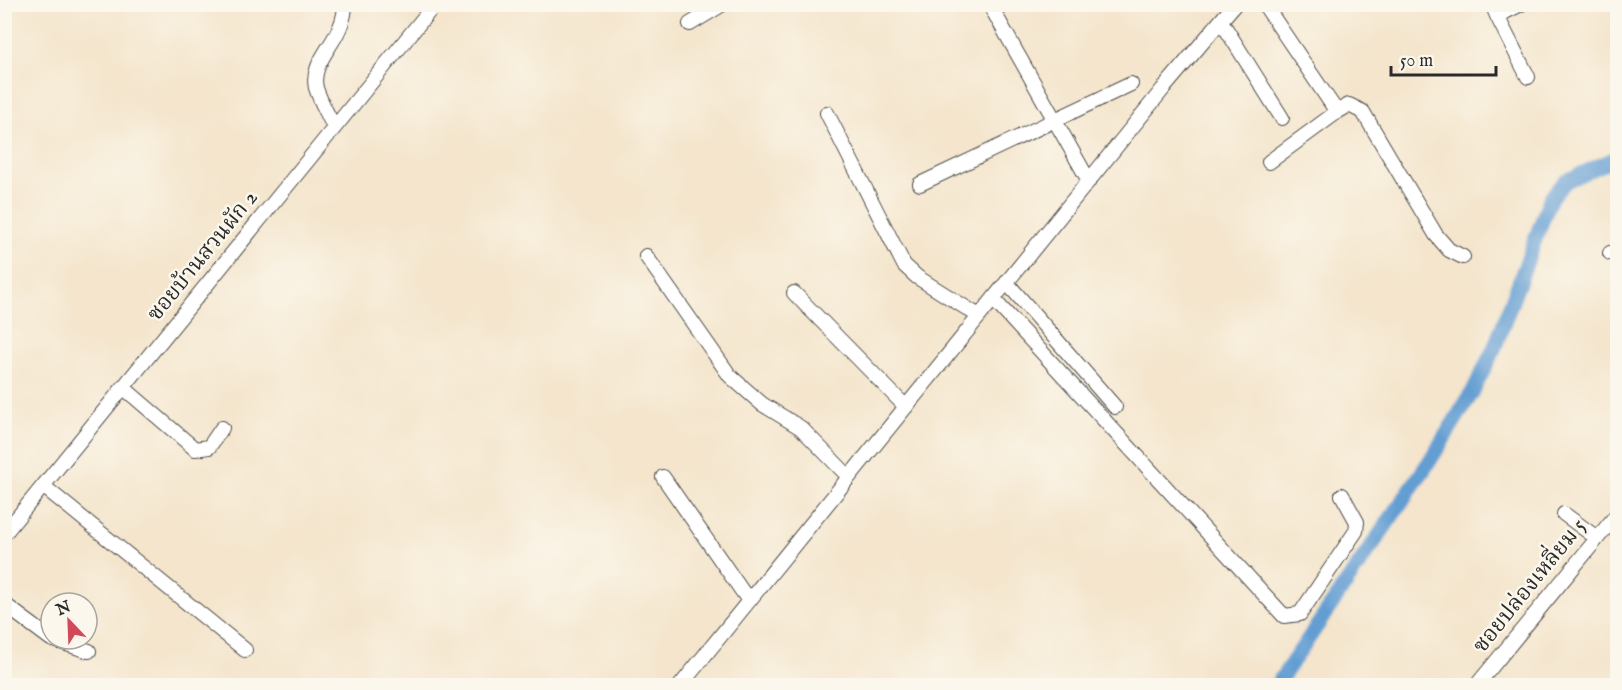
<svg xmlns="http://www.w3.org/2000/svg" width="1622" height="690" viewBox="0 0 1622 690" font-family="'IM FELL English','Noto Serif Thai',serif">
<rect width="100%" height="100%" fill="#fbf7ec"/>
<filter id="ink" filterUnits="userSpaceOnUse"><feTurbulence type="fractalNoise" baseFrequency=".0167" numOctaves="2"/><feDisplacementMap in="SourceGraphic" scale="12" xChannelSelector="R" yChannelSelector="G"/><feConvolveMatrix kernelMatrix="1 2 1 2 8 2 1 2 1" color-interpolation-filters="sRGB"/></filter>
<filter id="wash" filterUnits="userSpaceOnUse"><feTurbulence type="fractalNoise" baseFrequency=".008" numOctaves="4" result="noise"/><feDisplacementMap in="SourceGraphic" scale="24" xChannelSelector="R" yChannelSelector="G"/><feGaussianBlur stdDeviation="1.35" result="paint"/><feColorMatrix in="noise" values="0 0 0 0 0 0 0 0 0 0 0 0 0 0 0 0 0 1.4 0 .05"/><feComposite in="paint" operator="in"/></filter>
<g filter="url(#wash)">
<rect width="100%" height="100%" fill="#f4e5cc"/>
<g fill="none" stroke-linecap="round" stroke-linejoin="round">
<path stroke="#639ed3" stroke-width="15" d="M1276 686 1429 462 1472 393 1494 349 1551 197 1566 181 1618 157"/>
</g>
</g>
<g filter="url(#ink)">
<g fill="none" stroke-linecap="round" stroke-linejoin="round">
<defs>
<path id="minor" d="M1264 4 1337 112 1269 162
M1492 4 1497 16 1521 4
M991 7 1089 181
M1497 16 1528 77
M1221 21 1282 118
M690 24 723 4
M1337 112 1349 105 1363 112 1436 235 1449 250 1463 257
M827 113 904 265 917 277 979 316
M334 127C328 115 320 101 316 88 309 59 345 40 345 4
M920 184 1131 84
M1610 253 1618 255
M646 256 730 376 762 404 801 428 849 477
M1007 283 1115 407
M794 293 906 407
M993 299 1284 616 1300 614 1356 531 1357 522 1342 495
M124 388 195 449 209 447 222 428
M663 477 749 601
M43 486 245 650
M1564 514 1597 538
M4 534 435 4
M4 604 51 639
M51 639 89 651
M680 686 1163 89 1235 4
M1476 686 1618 513"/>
</defs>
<use href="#minor" stroke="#494743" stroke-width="16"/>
<use href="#minor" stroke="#fff" stroke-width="14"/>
</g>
</g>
<g text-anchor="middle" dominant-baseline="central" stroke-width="5" stroke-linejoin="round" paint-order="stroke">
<g font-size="22" fill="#2b2b2b" stroke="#fbf7ec">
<text transform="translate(203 256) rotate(-51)">ซอยบ้านสวนผัก 2</text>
<text transform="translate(1530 586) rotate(-51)">ซอยปล่องเหลี่ยม 5</text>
</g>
</g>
<rect width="1622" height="690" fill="none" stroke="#fbf7ec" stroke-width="24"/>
<g transform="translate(69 621) rotate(337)"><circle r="28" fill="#fbf7ec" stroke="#a8a59f" stroke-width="1.5"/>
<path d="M0-4.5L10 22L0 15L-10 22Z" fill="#d1495b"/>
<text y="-9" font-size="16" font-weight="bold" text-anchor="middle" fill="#2b2b2b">N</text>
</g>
<path d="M1391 66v9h105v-9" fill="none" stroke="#2b2b2b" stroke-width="3"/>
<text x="1400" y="66" font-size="18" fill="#2b2b2b" stroke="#fbf7ec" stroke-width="4.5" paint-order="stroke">50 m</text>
</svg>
